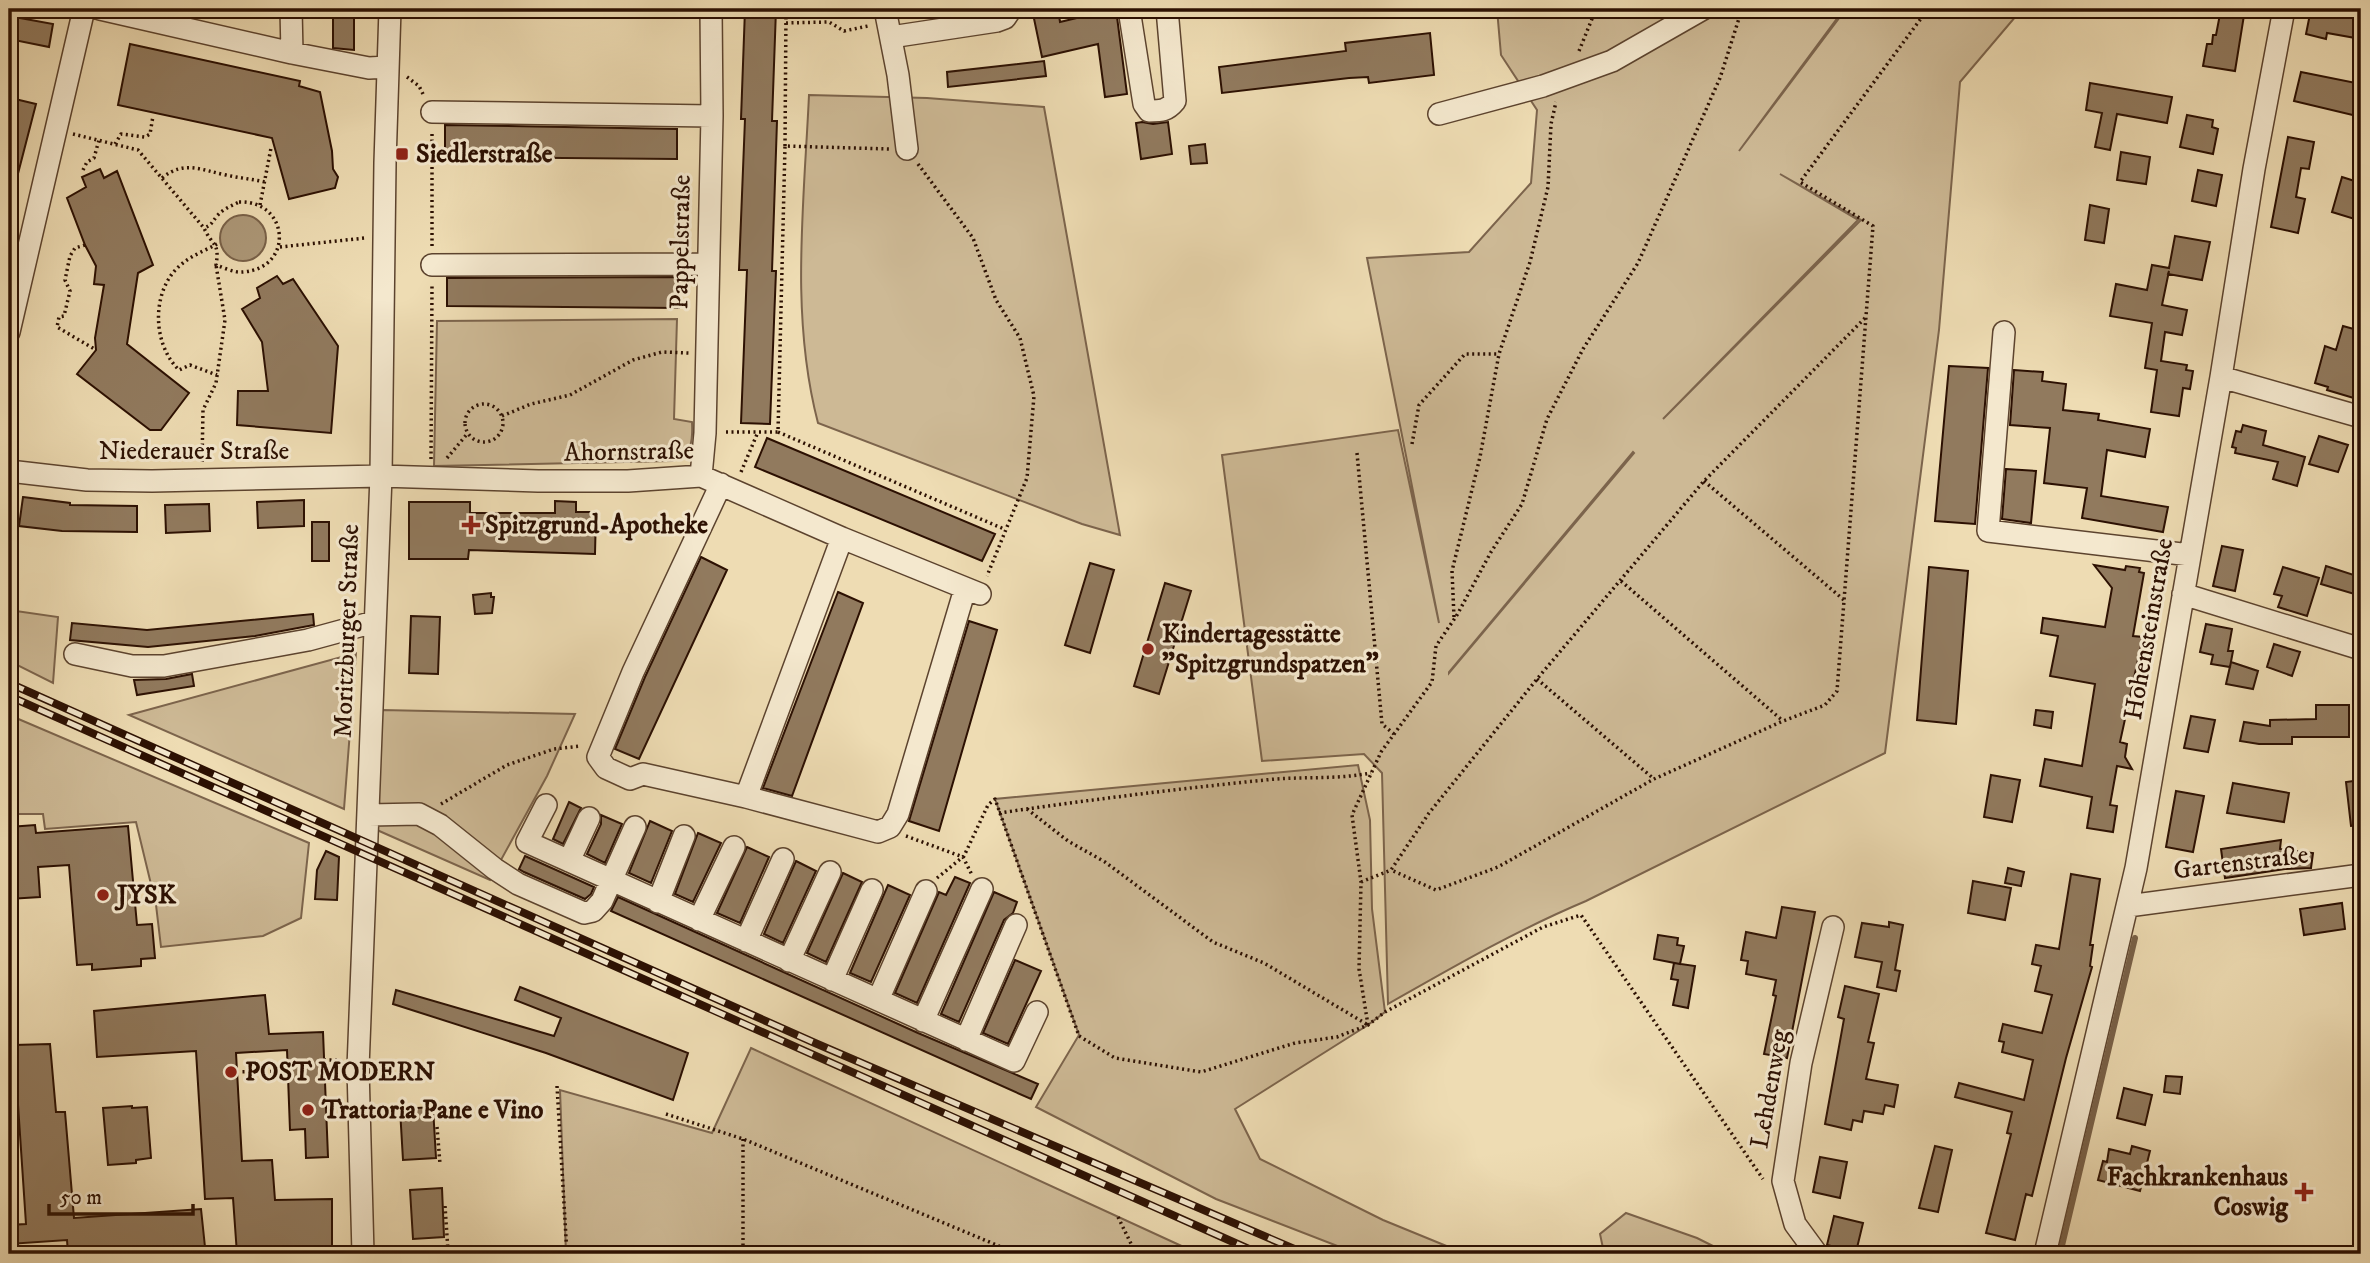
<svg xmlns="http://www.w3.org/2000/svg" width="2370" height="1263" viewBox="0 0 2370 1263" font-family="'IM FELL DW Pica',serif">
<rect width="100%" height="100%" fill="#eedcb3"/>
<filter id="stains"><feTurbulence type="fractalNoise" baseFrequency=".00286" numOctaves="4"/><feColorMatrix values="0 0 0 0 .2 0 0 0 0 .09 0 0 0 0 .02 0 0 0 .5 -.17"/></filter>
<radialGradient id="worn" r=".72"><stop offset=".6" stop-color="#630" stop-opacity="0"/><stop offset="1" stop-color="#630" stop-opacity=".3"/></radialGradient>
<path fill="#cdb995" stroke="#7c644c" stroke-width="2" fill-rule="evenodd" d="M1497 9H1844L1739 151 1846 9H2022L1960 82 1939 330 1885 753 1586 901C1517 930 1453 967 1388 1004L1382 773 1364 754 1262 761 1222 455 1398 430 1439 623 1367 258 1469 252 1531 183 1537 110 1501 55ZM1780 174 1861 220 1663 419 1858 220ZM1633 452 1634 453 1449 673V672Z
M809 95 927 98 1044 107 1120 535 1082 524 818 423C790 316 804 204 809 95Z
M677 319 674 419 692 422C693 441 692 455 672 461L434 466 437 321Z
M9 610 58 617 53 683 9 661Z
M356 653 344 809 129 715Z
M382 710 575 714 547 776 490 880 377 830Z
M9 715 309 843 301 918 263 936 161 947 156 905 136 822 45 829 43 814H9Z
M1358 765 1370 820 1372 909 1385 1012 1368 1025 1235 1109 1260 1159 1383 1220 1466 1254H1358L1216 1199 1036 1107 1079 1035 995 799Z
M751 1048 1199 1254H566L560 1090 712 1133Z
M1626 1213 1697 1238 1729 1254H1602L1604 1253 1600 1234Z"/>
<path fill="#ac9777" stroke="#796148" stroke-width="2" d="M220 238a23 23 0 1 1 46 0a23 23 0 1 1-46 0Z"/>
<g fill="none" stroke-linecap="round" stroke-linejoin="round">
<path stroke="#796148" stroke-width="6" d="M2060 1254 2135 938"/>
</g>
<path fill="#917a5e" stroke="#2c1002" stroke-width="2" d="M333 9H354V50L333 48Z
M745 9H776L772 121H777L772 271H776L770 424 741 423 747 270H739L745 119H741Z
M1032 9H1058L1060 22 1098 13V9H1116L1127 94 1105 97 1098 44 1042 57Z
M2221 9H2245L2235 71 2203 66 2207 44H2212L2213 35H2216Z
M2311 9H2325L2348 14 2349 9H2361V39L2327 33 2326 39 2306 34Z
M9 16 53 24 49 47 9 39Z
M1430 33 1434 75 1369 83 1368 77 1349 78 1222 93 1219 67 1346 51 1345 43Z
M130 44 300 81 299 86 320 92 332 151 333 169 338 177 335 188 289 199 272 138 118 105Z
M1044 61 1046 76 948 87 947 72Z
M2301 72 2361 84V117L2294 101Z
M2090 83 2172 97 2167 123 2117 114 2110 150 2095 147 2102 113 2086 110Z
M15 99 36 104 14 189 9 188V121Z
M2187 115 2213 120 2212 127 2218 129 2213 154 2180 147Z
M1142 122 1153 124 1168 122 1172 154 1141 159 1136 123Z
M445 125 677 129V159L445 157Z
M2288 137 2314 142 2309 169 2301 168 2296 197 2305 199 2298 233 2271 227Z
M1205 144 1207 163 1191 164 1189 146Z
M2121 152 2150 157 2146 184 2117 180Z
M100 169 104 178 117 171 153 265 138 273 127 344 189 393 161 430H150L77 374 96 350 95 338 104 285 94 284 96 266 85 245 67 198 86 187 82 177Z
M2198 170 2222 175 2216 206 2192 201Z
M2342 177 2361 183V221L2332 212Z
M2090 205 2109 209 2104 243 2085 240Z
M2175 236 2210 242 2202 280 2168 274 2169 271 2162 305 2187 310 2182 335 2165 332 2161 361 2187 365 2186 370 2193 371 2190 389 2183 388 2179 416 2151 412 2157 370 2145 368 2152 323 2110 316 2116 284 2147 290 2152 265 2169 268Z
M277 276 283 284 293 279 338 346 331 433 237 425 238 391H268L262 342 242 309 260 298 257 288Z
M679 277V308L447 306V278Z
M2343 326 2361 331V385L2357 399 2327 390 2328 387 2315 383 2325 346 2336 350Z
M1949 366 1988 368 1975 524 1935 521Z
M2014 370 2043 372 2042 381 2066 384 2063 410 2099 414 2098 420 2150 429 2145 457 2107 450 2101 496 2168 507 2163 532 2082 518 2087 488 2044 483 2050 428 2010 425Z
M2243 425 2266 431 2263 445 2305 457 2297 486 2273 479 2278 462 2235 453 2236 448 2232 447 2236 431 2241 432Z
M2319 436 2348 445 2338 472 2309 464Z
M767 438 995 534 982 561 755 467Z
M2006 469 2036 471 2031 523 2002 519Z
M23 497 70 503V505L137 506V532L62 531 19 526Z
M304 500V526L258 528 257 502Z
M555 501 576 502V512H596L595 554 469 550 468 559H409V502H470V513H555Z
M209 504 210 531 166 533 165 505Z
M312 522H329V561H312Z
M2222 546 2243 550 2235 591 2213 586Z
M701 557 727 570 639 759 615 749 645 677Z
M1090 563 1114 570 1090 653 1065 645Z
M2094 565 2125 570 2126 566 2140 568 2139 572 2144 573 2133 636 2143 637 2120 742 2127 744 2125 757 2132 769 2117 766 2110 805 2117 806 2113 832 2087 828 2092 797 2040 786 2045 759 2082 766 2095 684 2050 676 2058 636 2041 633 2043 618 2105 627 2112 588Z
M2326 566 2357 576 2356 578 2361 580V596L2321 584Z
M1929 567 1968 571 1956 724 1917 720Z
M2283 567 2319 578 2307 616 2278 607 2282 596 2274 594Z
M1165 583 1191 591 1159 694 1134 686Z
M838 592 863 603 792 796 763 788Z
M491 593V597H494L492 613 475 614 473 595Z
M313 614 314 625 255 636 148 647 70 640 72 623 147 630Z
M411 616 440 617 438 674 409 673Z
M969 621 997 630 939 831 909 821Z
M2206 624 2232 629 2228 651H2233L2230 667 2211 664 2213 655 2200 652Z
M2274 644 2300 652 2292 676 2267 667Z
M2231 662 2258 671 2253 689 2226 684Z
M192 674 194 686 137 695 134 680 166 679Z
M2316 705H2349V737H2292V744H2259L2240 741 2244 722 2270 726V720L2316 719Z
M2036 710 2053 712 2051 728 2034 725Z
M2191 716 2215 720 2208 752 2184 748Z
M1991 775 2020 780 2012 822 1984 817Z
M2361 780V825L2351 826 2346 782Z
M2233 783 2289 793 2284 822 2227 813Z
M2176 791 2204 796 2193 852 2166 847Z
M569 802 581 808 563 844 553 839Z
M601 815 622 824 605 863 587 854 601 824Z
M650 821 672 831 651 883 629 873Z
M35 825 36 833 128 826 137 925 152 924 155 958 141 959V966L92 970V964L77 965 69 865 38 867 40 897 9 899V827Z
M698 833 721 843 693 902 675 894Z
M2281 840 2280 849 2313 853 2311 868 2285 869 2225 878 2221 849Z
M747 847 769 857 740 923 717 913Z
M326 851 339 857 337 900 315 899 317 870Z
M525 856 594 887 591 894 585 899 524 872 519 869Z
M796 861 816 871 783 943 764 934Z
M2008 868 2024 872 2021 886 2005 883Z
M843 873 862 882 826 962 807 953Z
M2071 874 2100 879 2090 945H2093L2090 966 2092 967 2066 1058 2032 1196 2026 1194 2015 1240 1986 1233 2011 1134 2007 1133 2012 1112 1955 1097 1959 1083 2024 1100 2033 1060 2002 1052 2004 1042 1999 1041 2003 1024 2042 1033 2052 995 2035 991 2041 966 2032 964 2036 945 2059 949Z
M955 877 970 883 917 1003 895 993 939 892 946 895Z
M1973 881 2011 888 2005 920 1968 913Z
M888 885 910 895 871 982 850 973Z
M994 892 1017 902 1013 913 1004 920 959 1022 941 1014Z
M618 897 918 1033 1038 1084 1031 1099 611 911Z
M2342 903 2345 929 2304 935 2300 909Z
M1782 907 1815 912 1787 1058 1764 1054 1776 996 1773 995 1776 980 1746 974 1748 961 1741 960 1746 932 1776 938Z
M1889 922 1903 925 1895 970 1900 971 1896 991 1877 987 1882 962 1855 957 1862 923 1889 927Z
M1658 935 1678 938 1677 945 1684 946 1680 964 1654 959Z
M1015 960 1041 971 1008 1044 983 1033Z
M1674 963 1695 966 1688 1008 1673 1005 1678 980 1671 979Z
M1845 986 1879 994 1868 1042 1874 1043 1866 1079 1898 1085 1894 1107 1885 1105 1883 1114 1864 1111 1862 1122 1853 1120 1851 1130 1825 1124 1844 1019 1838 1017Z
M520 987 688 1053 673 1100 546 1053 393 1004 396 990 554 1036 561 1018 515 1000Z
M265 995 269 1034 323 1032 328 1157 306 1158 305 1129 290 1130 287 1050 236 1053 242 1161 272 1160 275 1200 332 1199V1254H237L233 1198 205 1199 196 1051 97 1057 94 1011Z
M50 1044 56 1112H65L74 1218 201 1209 205 1247 102 1254H68L67 1240 9 1244V1225L26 1224 14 1045Z
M2166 1076 2182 1077 2180 1094 2164 1092Z
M2124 1088 2152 1095 2145 1125 2117 1118Z
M132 1106V1108L147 1107 151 1158 136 1160V1163L108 1165 103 1108Z
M433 1107 436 1158 403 1160 400 1109Z
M1935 1146 1952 1150 1938 1212 1919 1208Z
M2132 1146 2150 1151 2140 1191 2098 1180 2103 1161 2107 1162 2109 1149 2130 1154Z
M1820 1157 1847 1162 1840 1198 1813 1192Z
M442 1188 444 1237 413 1239 410 1190Z
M1834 1216 1863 1223 1856 1252 1827 1245Z"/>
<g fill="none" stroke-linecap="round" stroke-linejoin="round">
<defs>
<path id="minor" d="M100 9 292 53 369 68 387 67
M291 9 292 53
M885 9 898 75 907 149
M1129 9 1144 104 1149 111C1161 111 1167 111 1175 101L1167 9
M891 37 997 21 1005 18 1011 9
M432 112 712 116
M1439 114 1543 86 1612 61 1703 9
M432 265 708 264
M9 332 84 9
M2004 332 1988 531 2190 555
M2221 377 2361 417
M9 471 87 480 152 481 381 476 538 481H628L701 476 842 538 980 594
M701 476 705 433 712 116 711 9
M721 484 633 672 598 757 606 768 630 779 643 774 746 797 878 832 890 827 898 814 965 589
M2183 594 2361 649
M75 654 132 666H164L308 640 374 622
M746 797 842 538
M546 805 527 842 1014 1061 1037 1012
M369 815 419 814 440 825 495 869 518 884 584 913 593 911 602 901 635 827
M569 861 589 818
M658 902 684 836
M2128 906 2361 875
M699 920 734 847
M746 941 783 859
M789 961 830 872
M832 980 872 890
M878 1000 926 891
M923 1021 982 889
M966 1040 1016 925
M363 1254 358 1068 381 476 385 163 390 9
M1817 1254 1795 1224 1783 1181 1801 1063 1833 927
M2045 1254 2136 868 2221 377 2254 169 2284 9"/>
</defs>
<use href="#minor" stroke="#5c432e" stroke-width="24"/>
<path stroke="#2c1002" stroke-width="3.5" stroke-dasharray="2 3.5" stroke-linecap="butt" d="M786 23 829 22 844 31 868 26
M1579 51 1596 9
M407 77 419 86 423 94
M73 134 138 150 204 228
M115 144 121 134 145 137 150 134 153 116
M785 146 786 9
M918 164 973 238 996 300 1020 338 1034 396 1027 478 987 576
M83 170 87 162 94 158 99 140
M162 178C184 160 201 170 226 175 239 178 252 179 265 182
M239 202C289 200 295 268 243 272 235 273 224 268 216 265 220 242 212 246 204 228 212 225 212 222 217 216 223 209 231 206 239 202Z
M260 205 271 148
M217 244C206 250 193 255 183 263 151 287 151 343 179 370L190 365 217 375
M85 245 75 248 70 256 65 280 70 291 64 316 59 317 57 327 96 350
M432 246V131
M280 247 365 238
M1865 318 1704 481 1537 679 1429 813 1391 870 1436 890 1498 867 1654 779 1783 721 1825 705 1837 691 1873 226 1800 182 1928 9
M465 423a19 19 0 1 1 38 0a19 19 0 1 1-38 0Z
M502 416 531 404 570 395 633 360 662 352 689 353
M726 432H778L785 146 889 149
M778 432 1004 529
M1412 444 1419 405 1465 354H1499
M1357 453 1382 724 1394 734
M447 458 468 433
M431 459 432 285
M202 462 203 410 216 383 225 320 216 265
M741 472 758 432
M1704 481 1844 600
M1621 581 1783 721
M1454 617 1452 571 1480 457 1499 354 1530 262 1548 187 1551 124 1556 102
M1537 679 1654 779
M441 804 507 765 554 749 581 746
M1027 809 1068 841 1105 862 1213 942 1264 963 1368 1025
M999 813C1088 800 1176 789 1265 780 1301 776 1335 780 1371 773
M906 836 963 857 972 875
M937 878 964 856 988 805 995 799 1079 1036 1115 1058 1201 1072 1295 1043 1337 1037 1368 1025 1385 1012 1543 927 1581 915 1763 1179
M1361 882 1391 870
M1368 1025 1359 969 1361 882 1352 815 1381 752 1432 682 1436 646 1457 615 1491 552 1522 504 1547 419 1583 349 1638 263 1720 78 1742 9
M324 1060H340
M237 1072 278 1071
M557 1086 567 1254
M666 1114 743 1139 999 1246 1003 1254
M327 1117 342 1116
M437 1127 440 1164
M743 1139V1254
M445 1206 448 1251
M1118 1217 1136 1254
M462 1250 471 1254"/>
<use href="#minor" stroke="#f4e8ce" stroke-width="21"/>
<defs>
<path id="rail" d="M9 683 815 1043 1306 1254
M9 696 1260 1254"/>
</defs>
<use href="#rail" stroke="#2c1002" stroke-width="8"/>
<use href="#rail" stroke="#f4e8ce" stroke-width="5" stroke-dasharray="16" stroke-linecap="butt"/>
</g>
<g fill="#8f2418" stroke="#f4e8ce" stroke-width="2.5">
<rect x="395" y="147" width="14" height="14" rx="3.5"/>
<path d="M467.5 514.5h7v7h7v7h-7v7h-7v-7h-7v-7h7z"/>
<circle cx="1148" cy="649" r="7"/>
<circle cx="103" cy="895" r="7"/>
<circle cx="231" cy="1072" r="7"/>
<circle cx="308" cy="1110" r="7"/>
<path d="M2300.5 1181.5h7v7h7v7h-7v7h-7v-7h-7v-7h7z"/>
</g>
<g text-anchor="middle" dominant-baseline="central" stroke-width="6" stroke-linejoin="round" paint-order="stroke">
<g font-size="26" font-weight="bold" fill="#2c1002" stroke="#f4e8ce" text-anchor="start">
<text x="416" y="154">Siedlerstraße</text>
<text x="485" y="525">Spitzgrund-Apotheke</text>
<text x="1162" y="634">Kindertagesstätte<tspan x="1162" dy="30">"Spitzgrundspatzen"</tspan></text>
<text x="117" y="895">JYSK</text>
<text x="245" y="1072">POST MODERN</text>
<text x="322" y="1110">Trattoria Pane e Vino</text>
<text x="2288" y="1177" text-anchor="end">Fachkrankenhaus<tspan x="2288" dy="30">Coswig</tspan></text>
</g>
<g font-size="26" fill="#2c1002" stroke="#f4e8ce">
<text transform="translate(681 242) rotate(-89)">Pappelstraße</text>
<text x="194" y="451">Niederauer Straße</text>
<text transform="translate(629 452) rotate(-1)">Ahornstraße</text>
<text transform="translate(2149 629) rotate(-80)">Hohensteinstraße</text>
<text transform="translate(347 631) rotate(-88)">Moritzburger Straße</text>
<text transform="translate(2241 863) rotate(-7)">Gartenstraße</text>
<text transform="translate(1770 1089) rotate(-80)">Lehdenweg</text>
</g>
</g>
<rect width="2370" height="1263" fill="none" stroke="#eedcb3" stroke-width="35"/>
<rect x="10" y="10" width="2349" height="1242" fill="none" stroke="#2c1002" stroke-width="3.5"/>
<rect x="18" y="18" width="2335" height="1228" fill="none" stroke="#2c1002" stroke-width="2"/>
<path d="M49 1204v10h144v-10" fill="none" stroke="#2c1002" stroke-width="3.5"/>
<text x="60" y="1204" font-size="21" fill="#2c1002" stroke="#f4e8ce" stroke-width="5" paint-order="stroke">50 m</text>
<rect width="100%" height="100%" filter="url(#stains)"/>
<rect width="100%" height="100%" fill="url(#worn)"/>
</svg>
